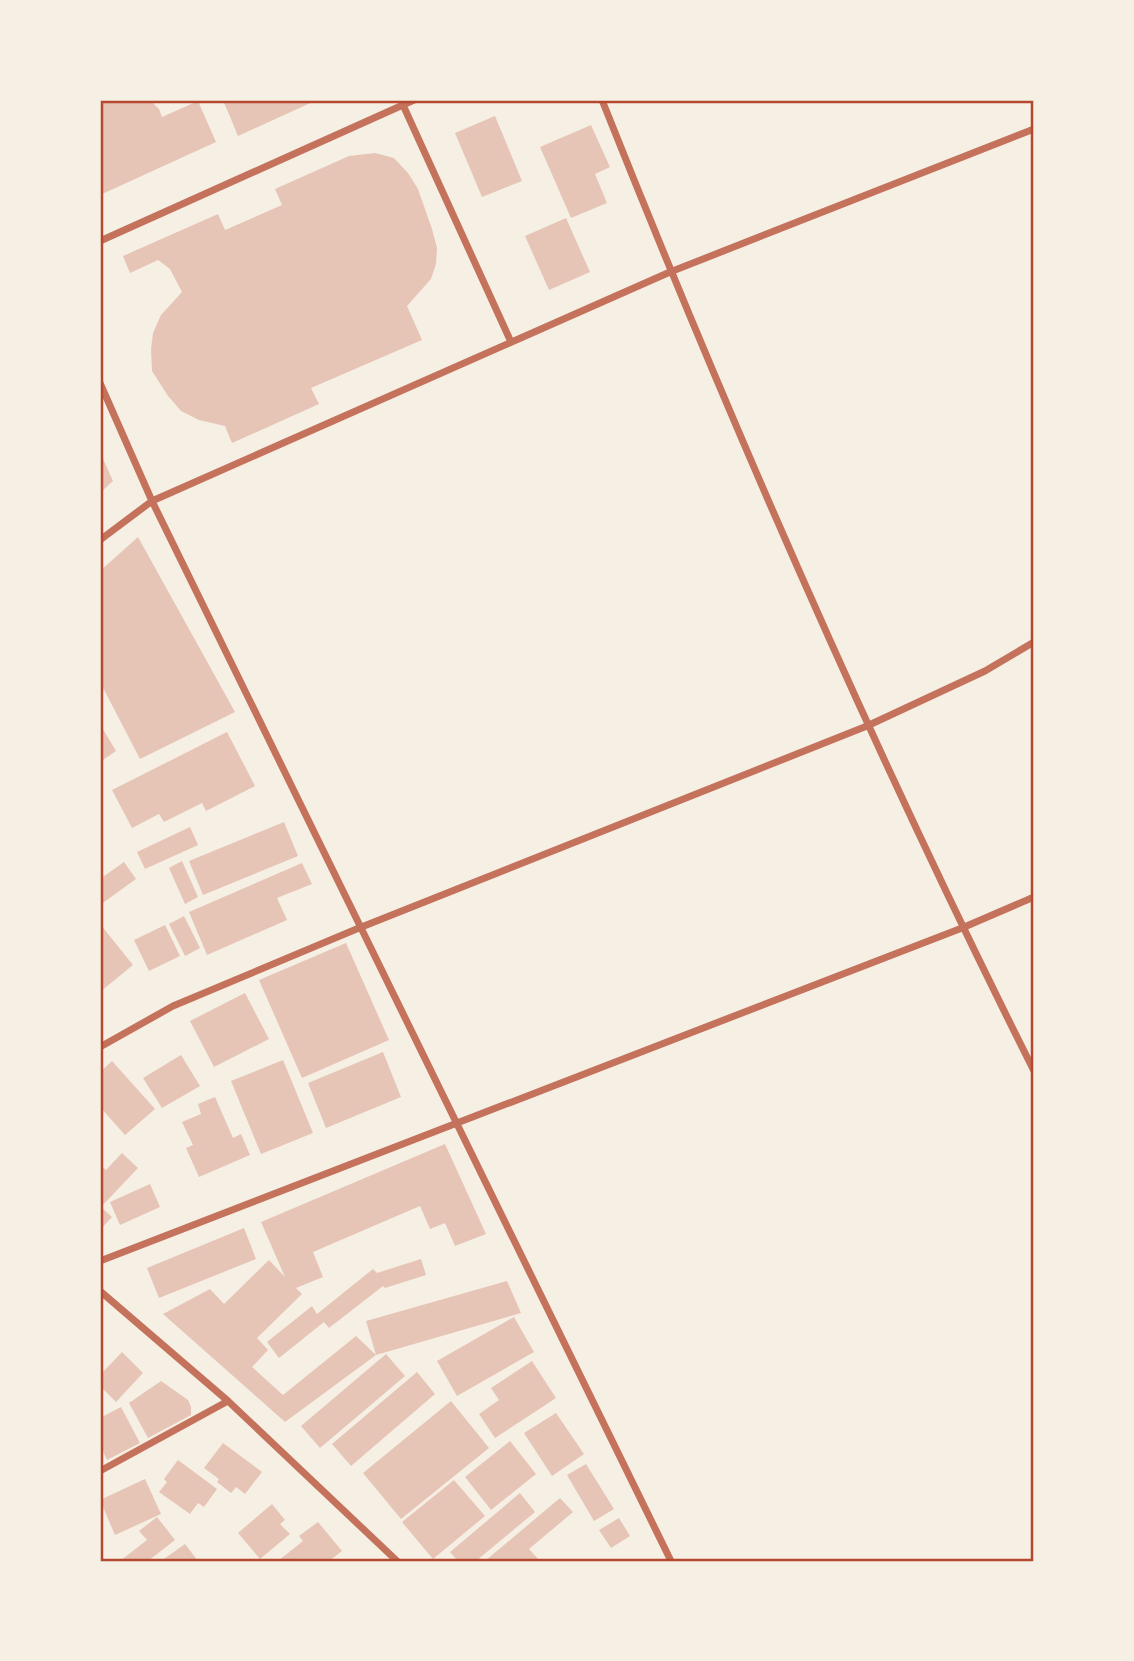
<svg xmlns="http://www.w3.org/2000/svg" width="1134" height="1661" viewBox="0 0 1134 1661" font-family="'Varela Round',sans-serif">
<rect width="100%" height="100%" fill="#f6efe4"/>
<path fill="#e6c5b7" d="M100 100H150L159 109 162 117 198 101 216 142 100 195Z
M223 100H317L238 136Z
M495 116 522 181 482 197 455 133Z
M591 125 610 167 595 174 607 203 571 218 540 147Z
M375 153 394 158 408 173 418 189 432 229 437 248 436 264 431 279 407 306 422 340 311 388 319 404 232 443 225 426 199 420 181 411 168 396 152 371 151 349 153 333 161 315 182 292 170 269 158 260 130 273 123 256 218 214 225 230 282 205 275 189 349 156Z
M566 218 590 272 549 290 525 236Z
M100 452 113 481 100 493Z
M138 537 235 712 140 759 100 682V571Z
M100 724 116 751 100 762Z
M227 732 255 786 206 811 202 803 164 822 159 814 132 828 112 790Z
M284 822 298 856 203 895 189 861Z
M190 827 198 845 145 869 137 852Z
M182 861 198 897 185 904 169 868Z
M124 862 136 879 100 905V879Z
M302 863 312 884 277 898 287 920 207 955 189 912Z
M184 916 200 948 185 956 169 924Z
M100 924 133 965 100 992Z
M165 925 180 956 149 971 134 940Z
M346 943 389 1040 302 1078 259 980Z
M245 993 269 1039 214 1067 190 1021Z
M383 1052 401 1097 326 1128 308 1083Z
M181 1055 200 1086 162 1108 143 1078Z
M283 1060 313 1133 261 1154 231 1081Z
M112 1061 155 1109 125 1135 100 1107V1072Z
M215 1097 233 1138 241 1134 250 1155 199 1177 186 1148 193 1145 182 1122 201 1114 198 1104Z
M445 1144 486 1234 455 1246 445 1223 430 1229 420 1206 313 1252 323 1277 296 1288 302 1294 257 1338 268 1350 252 1367 283 1395 356 1336 376 1355 285 1422 163 1314 210 1289 224 1304 269 1260 285 1277 261 1222Z
M122 1153 138 1168 101 1207 112 1217 100 1230V1164L106 1170Z
M150 1184 160 1207 120 1225 110 1202Z
M244 1228 256 1259 159 1298 147 1268Z
M421 1259 426 1275 385 1288 383 1286 329 1328 324 1322 279 1358 267 1342 312 1306 317 1314 373 1269 377 1273Z
M507 1281 521 1313 376 1355 366 1321Z
M514 1317 534 1352 457 1396 437 1361Z
M122 1352 143 1373 116 1402 100 1386V1375Z
M386 1354 405 1376 320 1448 301 1426Z
M532 1361 556 1398 495 1438 479 1414 499 1400 491 1388Z
M417 1372 435 1394 351 1466 332 1444Z
M161 1381 188 1400 191 1407V1415L148 1438 129 1403Z
M451 1401 489 1448 401 1519 363 1473Z
M121 1407 140 1443 107 1460 100 1445V1418Z
M556 1413 584 1454 552 1476 524 1433Z
M510 1441 536 1474 491 1510 465 1477Z
M223 1443 262 1472 245 1494 236 1487 231 1493 217 1482 219 1479 204 1468Z
M178 1460 217 1489 204 1507 198 1503 190 1514 159 1492 167 1482 164 1479Z
M586 1464 614 1509 594 1521 567 1475Z
M145 1479 161 1514 115 1535 100 1500Z
M454 1480 485 1516 433 1559 402 1522Z
M520 1493 535 1512 476 1561H458L450 1552Z
M560 1498 573 1512 529 1549 540 1561H485Z
M272 1504 285 1520 280 1524 290 1534 260 1559 238 1533Z
M157 1517 175 1540 148 1561H120L147 1540 139 1531Z
M619 1518 630 1536 611 1548 599 1530Z
M318 1522 342 1551 329 1561H278L303 1541 299 1536Z
M185 1544 198 1561H161Z"/>
<g fill="none" stroke-linecap="round" stroke-linejoin="round">
<path stroke="#c5725c" stroke-width="7" d="M602 100C733 429 875 754 1034 1071
M403 105 511 342
M100 241 414 100
M100 383 152 501 671 1561
M100 540 152 501 670 272 1034 129
M100 1047 173 1006 359 928 867 726 985 671 1034 642
M100 1261 962 928 1034 897
M100 1291 228 1401 397 1561
M100 1471 228 1401"/>
</g>
<rect width="1134" height="1661" fill="none" stroke="#f6efe4" stroke-width="203"/>
<rect x="102" y="102" width="930" height="1458" fill="none" stroke="#b5482f" stroke-width="2.5"/>
</svg>
